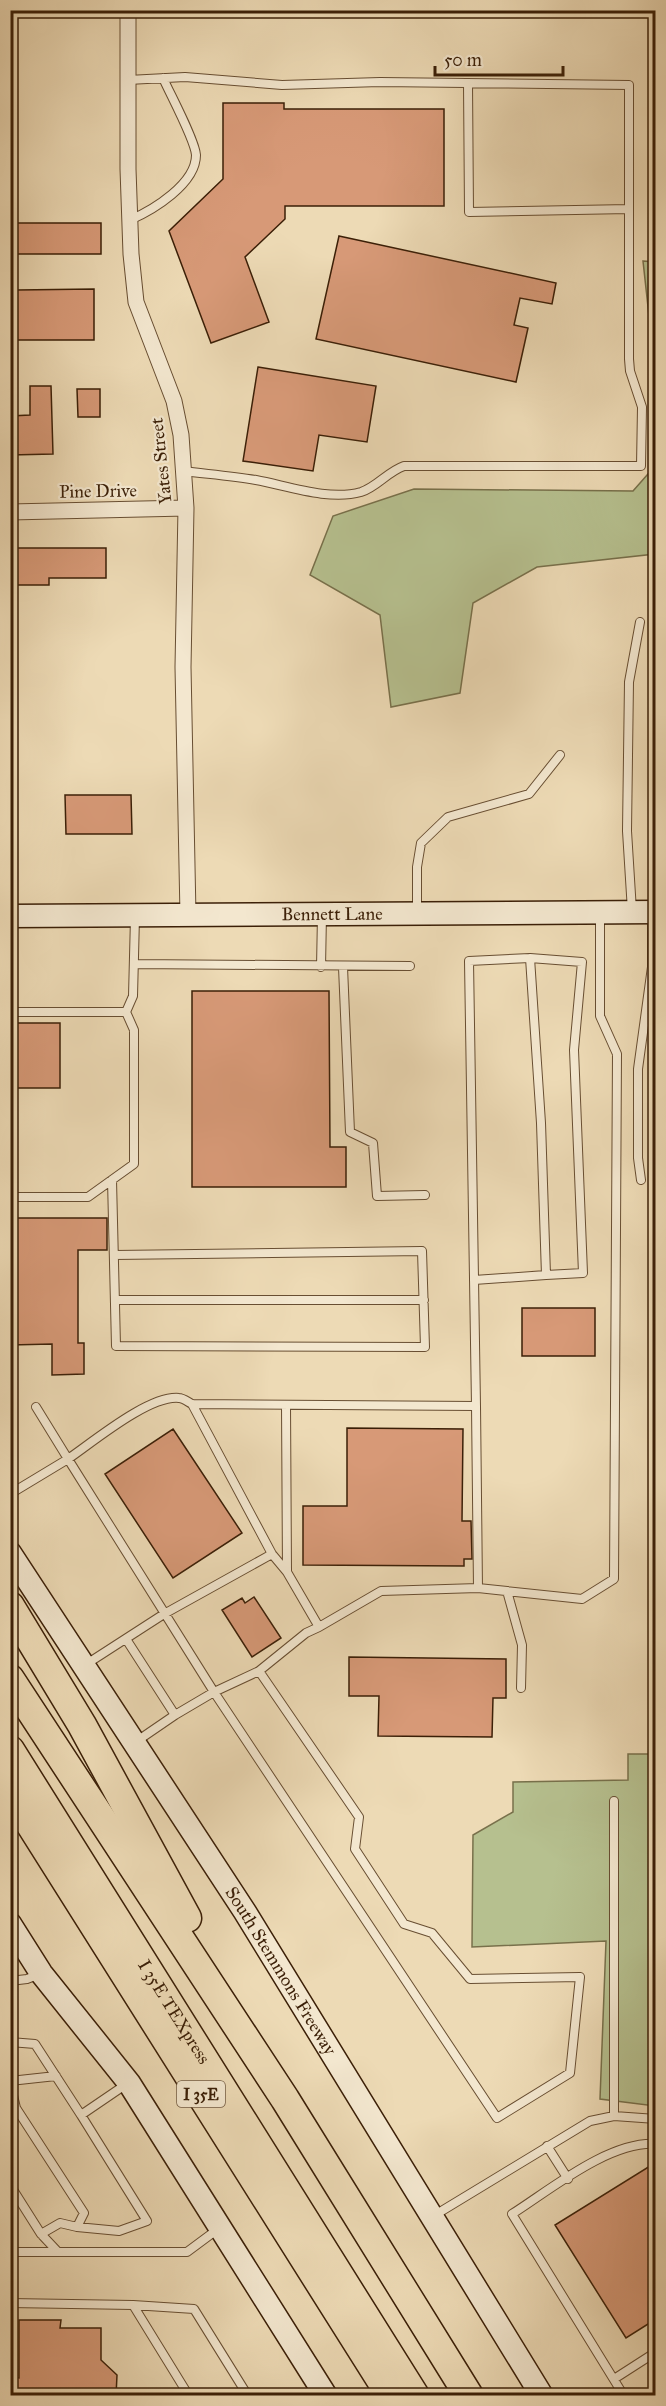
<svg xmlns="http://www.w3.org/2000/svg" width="666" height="2406" viewBox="0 0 666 2406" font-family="'IM FELL Great Primer',serif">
<rect width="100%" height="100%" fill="#eddab5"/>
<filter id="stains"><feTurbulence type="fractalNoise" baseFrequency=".00333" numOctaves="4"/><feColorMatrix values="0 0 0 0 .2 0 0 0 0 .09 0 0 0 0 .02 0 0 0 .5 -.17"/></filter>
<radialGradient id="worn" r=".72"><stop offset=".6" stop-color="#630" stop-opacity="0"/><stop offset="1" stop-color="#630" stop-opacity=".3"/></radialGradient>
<path fill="#b6c08f" stroke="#78704b" stroke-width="1.5" d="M643 261 655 262V371Z
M655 466V554L537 567 473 603 460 693 391 707 380 615 310 575 333 516 414 489 633 491Z
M628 1754H655V2106L600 2099 606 1941 472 1947 473 1835 513 1812V1782L628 1780Z"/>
<path fill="#d79977" stroke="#3b1f07" stroke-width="1.5" d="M223 103H284V109H444V206H285V219L245 257 269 322 211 343 169 231 223 179Z
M10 223H101V254H10Z
M339 236 556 283 552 304 520 298 514 325 528 328 516 382 316 339Z
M94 289V340H17V290Z
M258 367 376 386 367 442 319 435 313 471 243 461Z
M30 386H51L53 454 10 455V416L30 415Z
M77 389H100V417H78Z
M10 548H106V578H49V585H10Z
M65 795H131L132 834H66Z
M192 991H329L330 1147H346V1187H192Z
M10 1023H60V1088H10Z
M10 1218H107V1250H78V1343H84V1374L52 1375V1344L10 1345Z
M522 1308H595V1356H522Z
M347 1428 463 1429 462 1521H471L472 1559H464V1566L303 1565V1506H347Z
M173 1429 242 1533 173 1578 105 1474Z
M254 1597 281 1638 252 1657 222 1610 242 1598 245 1603Z
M349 1657 506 1659V1698H493L492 1737 378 1736 379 1696H349Z
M650 2166 656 2174V2319L626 2338 555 2225Z
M19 2320H61L60 2328H101V2360L117 2375 116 2396H10V2377L19 2378Z"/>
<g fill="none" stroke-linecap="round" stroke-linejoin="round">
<defs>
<path id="lane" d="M128 80 185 77 282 85 380 82 629 85V359L630 371 642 407 641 466H404C387 472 377 487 361 492 329 501 288 486 256 480 232 476 207 474 183 471
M468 83 469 212 629 209
M130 220C153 210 196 184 196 155 195 140 170 94 163 78
M632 911 627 831 629 682 640 622
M417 912V867L421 843 448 817 529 794 560 755
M530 958 582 962 574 1050 583 1273 546 1275
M134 964 410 966
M321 967 322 915
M343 967 350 1132 373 1143 377 1196 425 1195
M10 1012H126L133 996 135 917
M112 1180C113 1235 115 1291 116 1346L425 1347 422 1251 114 1255
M641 1180 638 1158V1069L652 967V913
M10 1197H88L134 1164V1030L126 1012
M115 1300H424
M192 1404 272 1554 287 1572
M286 1405 287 1572 319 1627 381 1591 478 1588 476 1406
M10 1494 68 1459 36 1407
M478 1588 582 1599 614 1579 617 1054 600 1016V914
M507 1591 522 1645 521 1688
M319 1627 306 1633 259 1671 214 1692 68 1459C93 1442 149 1395 179 1398 183 1398 188 1402 192 1404L476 1406 469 961 530 958 541 1123 546 1275 474 1280
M126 1639 175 1715 137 1741
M85 1665 164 1614 272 1554
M175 1715 214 1692 497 2118 570 2073 580 1977 470 1979 432 1933 404 1924 355 1849 359 1817 259 1671
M10 1981 27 1979 40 1974
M10 2042 35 2044 81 2115
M10 2081 56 2076
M10 2083 16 2108 84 2213 77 2227 119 2231 147 2221 81 2115 128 2083
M614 2116V1801
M547 2146 568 2179
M10 2185 41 2234 60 2223 77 2227
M435 2215 590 2121 614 2116 656 2119
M10 2252H58L41 2234
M58 2252H187L218 2229
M10 2303 133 2305 189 2396
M133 2305 194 2309 248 2396
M614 2379 656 2352
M624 2396 512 2214C550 2190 609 2141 656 2144"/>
<path id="street" d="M128 10V169L131 254 136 302 174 401 181 435 186 508 183 667 188 915
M10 512 186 508"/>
<g id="secondary">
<path id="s1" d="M10 916 656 912"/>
<path id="s2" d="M10 1553 245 1912 542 2396"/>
<path d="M10 1924 41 1973 129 2083 326 2396"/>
</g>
<g id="highway">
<path d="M10 1606 82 1725 187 1918"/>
<path d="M10 1679 285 2099 469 2396"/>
<path id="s3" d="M10 1750 415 2396"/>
<path d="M10 1792 391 2396"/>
</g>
</defs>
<use href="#lane" stroke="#684e32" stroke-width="10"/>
<use href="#street" stroke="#684e32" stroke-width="17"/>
<use href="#secondary" stroke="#3b1f07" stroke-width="25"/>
<use href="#highway" stroke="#3b1f07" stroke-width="31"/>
<use href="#lane" stroke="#f3e7cf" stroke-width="8"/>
<use href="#street" stroke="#f3e7cf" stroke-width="15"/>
<use href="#secondary" stroke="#f3e7cf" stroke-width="22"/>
<use href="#highway" stroke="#eddab5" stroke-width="28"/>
</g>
<g text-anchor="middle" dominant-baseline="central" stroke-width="4.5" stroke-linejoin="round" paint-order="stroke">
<rect fill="#f3e7cf" stroke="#725b43" stroke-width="1.5" x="177" y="2081" width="48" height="26" rx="4.5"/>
<g font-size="16" font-weight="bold" fill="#3b1f07">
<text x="201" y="2094">I 35E</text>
</g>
<g font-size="18" fill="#3b1f07" stroke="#f3e7cf">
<text transform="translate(161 461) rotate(-96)">Yates Street</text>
<text transform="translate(98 491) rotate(-1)">Pine Drive</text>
<text stroke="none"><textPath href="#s1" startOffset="322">Bennett Lane</textPath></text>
<text stroke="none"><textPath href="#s2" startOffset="498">South Stemmons Freeway</textPath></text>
<text stroke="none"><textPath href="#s3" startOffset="309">I 35E TEXpress</textPath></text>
</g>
</g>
<rect width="666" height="2406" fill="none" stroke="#eddab5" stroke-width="36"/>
<rect x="12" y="12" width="642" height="2382" fill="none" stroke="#3b1f07" stroke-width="3"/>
<rect x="18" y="18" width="630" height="2370" fill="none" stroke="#3b1f07" stroke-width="1.5"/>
<path d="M435 66v9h128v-9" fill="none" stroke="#3b1f07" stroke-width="3"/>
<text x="444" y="66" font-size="18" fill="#3b1f07" stroke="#f3e7cf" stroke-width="4.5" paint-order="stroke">50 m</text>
<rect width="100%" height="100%" filter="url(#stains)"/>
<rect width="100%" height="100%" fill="url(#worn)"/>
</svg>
